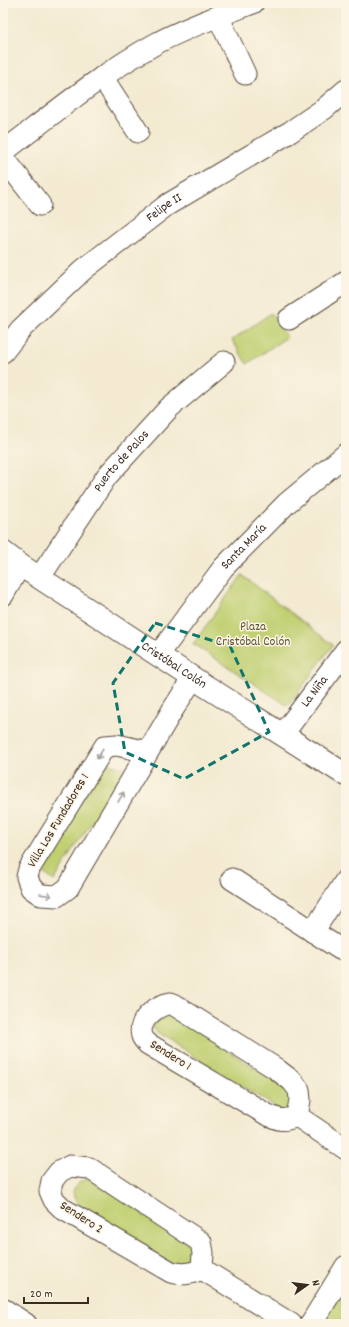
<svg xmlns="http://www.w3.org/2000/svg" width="349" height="1327" viewBox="0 0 349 1327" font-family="Dekko,sans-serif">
<rect width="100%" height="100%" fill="#fcf5e5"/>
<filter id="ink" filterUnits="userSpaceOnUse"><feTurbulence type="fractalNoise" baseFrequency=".025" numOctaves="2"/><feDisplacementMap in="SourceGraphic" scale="8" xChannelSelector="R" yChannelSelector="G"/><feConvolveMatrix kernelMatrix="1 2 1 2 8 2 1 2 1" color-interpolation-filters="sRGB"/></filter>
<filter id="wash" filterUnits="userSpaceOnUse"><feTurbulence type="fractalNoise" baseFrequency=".012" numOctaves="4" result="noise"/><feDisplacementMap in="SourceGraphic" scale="16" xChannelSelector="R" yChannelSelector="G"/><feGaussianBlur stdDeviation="0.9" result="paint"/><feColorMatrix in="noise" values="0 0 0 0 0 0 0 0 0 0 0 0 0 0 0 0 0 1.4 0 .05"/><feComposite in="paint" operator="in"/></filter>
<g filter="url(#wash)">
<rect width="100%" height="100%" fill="#f3ead1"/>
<path fill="#c0cf71" stroke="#7e7c48" d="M271 313 287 337 247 364 232 340Z
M242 575 333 645 288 706 193 644Z
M104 763 126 768 54 881 39 869Z
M171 1013 294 1094 292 1108 282 1111 157 1033 153 1028 152 1023Z
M85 1179H91L194 1247 196 1262 179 1269 77 1204C70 1191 73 1186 85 1179Z
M346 1280 345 1324H317Z"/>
</g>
<g filter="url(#ink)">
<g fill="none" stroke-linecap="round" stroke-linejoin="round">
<defs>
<g id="minor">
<path d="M218 16 245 74"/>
<path d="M102 77 138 132"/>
<path d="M3 152C53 114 102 73 157 43 187 27 221 15 253 3"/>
<path d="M3 157 40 205"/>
<path d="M289 319 346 282"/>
<path id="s1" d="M3 352 21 329 83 270 167 205 290 132 324 109 346 90"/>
<path id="s2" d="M40 577 107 476 169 408 224 362"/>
<path d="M3 595 20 565"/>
<path id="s3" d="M159 654 223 568 287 503 346 454"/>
<path id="s4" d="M283 734 346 650"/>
<path d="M148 752 117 745 105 746 29 869 27 877 31 888 41 895 57 896 68 888 172 711 193 678"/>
<path d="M232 879 340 949"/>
<path d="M313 932 346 880"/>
<path d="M171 1003 275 1068 292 1081 299 1090 300 1100 297 1116C283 1122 279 1120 266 1114L148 1044C146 1042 143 1039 142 1036 137 1020 157 1005 171 1003Z"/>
<path d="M297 1116 346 1149"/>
<path d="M70 1166 89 1168 201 1242 203 1253 202 1269C191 1274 183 1275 171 1272L63 1209 54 1200 50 1191 52 1181 59 1172Z"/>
<path d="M202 1269 291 1324"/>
<path d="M3 1309 26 1324"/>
</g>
<g id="tertiary">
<path id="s5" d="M3 552 20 565 193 678 346 775"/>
<path d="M311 1324 346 1267"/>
</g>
</defs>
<use href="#minor" stroke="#574739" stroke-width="23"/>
<use href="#tertiary" stroke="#574739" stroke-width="24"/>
<use href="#minor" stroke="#fff" stroke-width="21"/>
<use href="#tertiary" stroke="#fff" stroke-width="22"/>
</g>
<defs><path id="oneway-shaft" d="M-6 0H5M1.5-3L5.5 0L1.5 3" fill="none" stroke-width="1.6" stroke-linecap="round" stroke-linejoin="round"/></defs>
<g stroke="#a79f9a">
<use href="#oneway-shaft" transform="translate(100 754) rotate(122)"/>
<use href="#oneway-shaft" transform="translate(121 797) rotate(-60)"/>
<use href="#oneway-shaft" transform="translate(46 895) rotate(8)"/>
</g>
</g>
<path fill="none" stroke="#0f766e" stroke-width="3" stroke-dasharray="8 5" stroke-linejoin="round" d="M155 623 230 646 269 732 184 779 125 752 113 683Z"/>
<g text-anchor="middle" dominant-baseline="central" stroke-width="3" stroke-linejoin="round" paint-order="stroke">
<g font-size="13" fill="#3b2a1e" stroke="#fcf5e5">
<text stroke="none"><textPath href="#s1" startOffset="217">Felipe II</textPath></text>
<text stroke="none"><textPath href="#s2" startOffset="142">Puerto de Palos</textPath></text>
<text stroke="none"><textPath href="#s3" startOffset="137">Santa María</textPath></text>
<text stroke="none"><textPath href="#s5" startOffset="205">Cristóbal Colón</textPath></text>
<text stroke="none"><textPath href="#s4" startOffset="53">La Niña</textPath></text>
<text transform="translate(59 821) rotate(-59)">Villa Los Fundadores 1</text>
<text transform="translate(170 1056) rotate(32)">Sendero 1</text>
<text transform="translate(81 1218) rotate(33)">Sendero 2</text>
</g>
<g font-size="13" fill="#5c5333" stroke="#fcf5e5">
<text x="253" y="627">Plaza<tspan x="253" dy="15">Cristóbal Colón</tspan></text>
</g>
</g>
<rect width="349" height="1327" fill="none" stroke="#fcf5e5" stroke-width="16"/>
<g transform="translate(307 1285) rotate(76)" stroke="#fcf5e5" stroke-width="3" paint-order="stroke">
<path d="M0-3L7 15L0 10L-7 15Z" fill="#3b2a1e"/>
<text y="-6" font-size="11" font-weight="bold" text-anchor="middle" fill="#3b2a1e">N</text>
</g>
<path d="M24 1297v6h64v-6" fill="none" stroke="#3b2a1e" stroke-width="2"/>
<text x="30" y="1297" font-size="12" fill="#3b2a1e" stroke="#fcf5e5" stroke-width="3" paint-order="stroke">20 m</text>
</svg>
